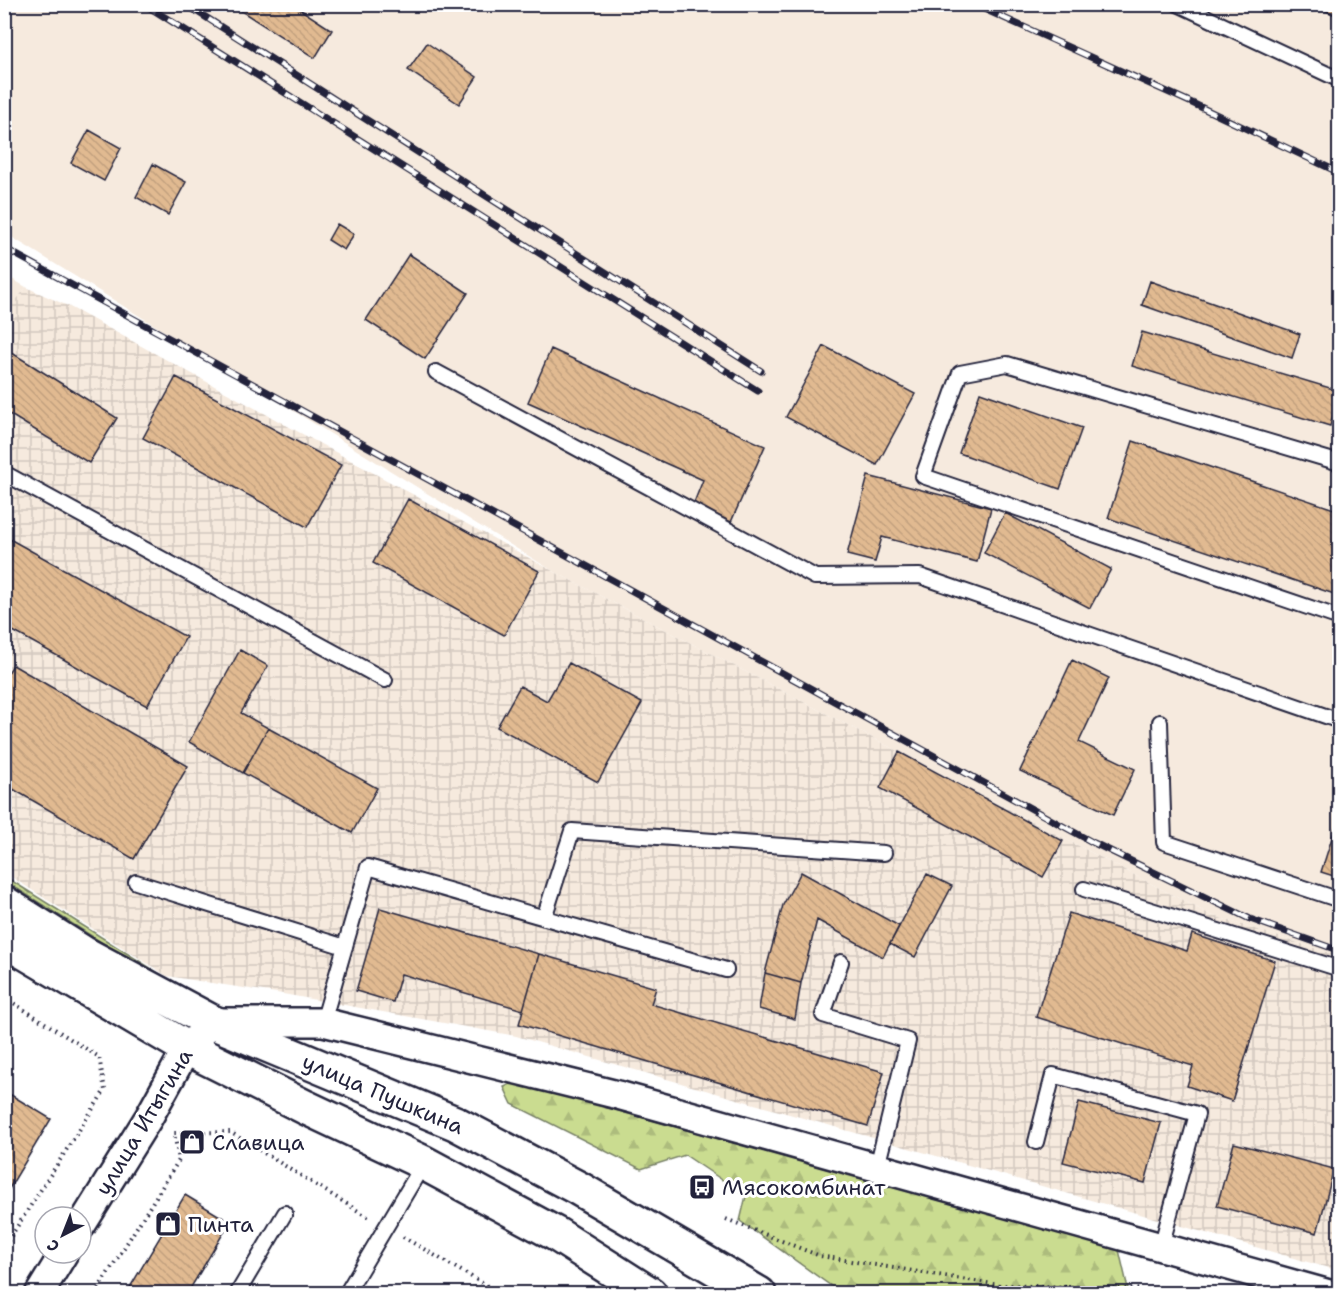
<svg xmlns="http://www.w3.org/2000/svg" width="1344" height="1298" viewBox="0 0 1344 1298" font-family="'Shantell Sans',sans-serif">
<defs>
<pattern id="industrial-grid" width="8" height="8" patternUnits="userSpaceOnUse" patternTransform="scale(1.5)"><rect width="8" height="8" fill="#f6eade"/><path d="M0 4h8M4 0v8" fill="none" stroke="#d3c8bf"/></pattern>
<pattern id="grass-tufts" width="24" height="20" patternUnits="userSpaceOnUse" patternTransform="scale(1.5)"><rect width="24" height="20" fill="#cadc90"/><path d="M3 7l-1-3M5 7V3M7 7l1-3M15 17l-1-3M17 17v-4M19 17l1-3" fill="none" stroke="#adbc7d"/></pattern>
<pattern id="forest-firs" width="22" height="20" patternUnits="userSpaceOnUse" patternTransform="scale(1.5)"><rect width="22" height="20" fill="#cadc90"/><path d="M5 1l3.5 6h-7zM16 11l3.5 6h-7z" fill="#adbc7d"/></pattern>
<pattern id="building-back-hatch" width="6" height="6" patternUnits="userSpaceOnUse" patternTransform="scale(1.5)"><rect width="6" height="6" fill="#e1ba91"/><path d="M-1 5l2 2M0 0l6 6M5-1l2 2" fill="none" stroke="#c1a07e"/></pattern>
</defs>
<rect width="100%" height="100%" fill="#fff"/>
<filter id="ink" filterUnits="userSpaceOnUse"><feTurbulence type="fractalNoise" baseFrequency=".0167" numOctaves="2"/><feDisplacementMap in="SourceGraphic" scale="12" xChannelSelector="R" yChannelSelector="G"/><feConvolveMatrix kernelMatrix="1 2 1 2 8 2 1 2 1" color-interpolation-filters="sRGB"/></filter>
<g filter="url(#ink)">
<path fill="#f6eade" d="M4 5H1339V956L1211 915 553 571 5 233Z
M5 275 26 287 5 317Z"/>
<path fill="url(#industrial-grid)" d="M26 287 68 306 553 571 1211 915 1339 956V1271L516 1036 283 994 167 976 5 873 4 317Z"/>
<path fill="url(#grass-tufts)" stroke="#767f66" stroke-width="1.5" d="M4 876 163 976 145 970 5 881Z"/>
<path fill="url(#forest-firs)" stroke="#767f66" stroke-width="1.5" d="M515 1082 1119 1250 1129 1293H841L740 1221 746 1196 685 1155 641 1169 512 1104 504 1087Z"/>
<path fill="url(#building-back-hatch)" stroke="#22223b" stroke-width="1.5" d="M230 4H292L332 30 315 58Z
M1310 4H1340V17Z
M427 43 477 77 459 104 408 70Z
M89 130 121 148 104 181 71 163Z
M153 164 186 182 168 215 136 197Z
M337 224 354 234 344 250 328 240Z
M409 254 468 293 425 359 366 320Z
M1150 281 1300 334 1292 358 1142 305Z
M1142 332 1340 391 1330 426 1132 366Z
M824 346 915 394 877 465 786 417Z
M4 348 117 418 89 463 4 411Z
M551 349 765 446 731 522 693 505 703 480 528 402Z
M176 377 341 465 307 527 143 438Z
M980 392 1082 428 1060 489 959 453Z
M1133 441 1340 511V596L1108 518Z
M868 476 991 508 977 562 882 537 875 562 847 555Z
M408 499 539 571 504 635 373 563Z
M1005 513 1111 569 1090 608 984 553Z
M6 537 186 637 147 706 4 626V540Z
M240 650 268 666 241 713 268 728 243 773 189 742Z
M1072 660 1109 678 1079 742 1135 769 1113 815 1020 771Z
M569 663 642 703 598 782 497 727 520 686 547 701Z
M13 665 188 766 134 859 4 784V679Z
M268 728 377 788 352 833 243 773Z
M899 752 1063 841 1043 877 880 788Z
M1340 813V878L1321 872Z
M801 872 899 926 883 957 817 920 801 983 765 973 783 905Z
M927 874 952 886 915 957 890 944Z
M380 908 539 954 523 1010 401 974 393 1002 356 991Z
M1069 913 1187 951 1192 934 1275 961 1232 1101 1187 1086 1193 1066 1036 1017Z
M539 954 656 988 651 1004 884 1072 868 1126 519 1024Z
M765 973 801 983 795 1019 759 1009Z
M6 1092 51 1119 4 1197V1095Z
M1079 1102 1161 1123 1145 1183 1063 1162Z
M192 1134 200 1139 192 1151 184 1146Z
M1234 1143 1334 1169 1317 1233 1217 1206Z
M185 1195 230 1222 187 1294H126Z"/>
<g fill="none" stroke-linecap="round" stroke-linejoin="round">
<defs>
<path id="service" d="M1178 4 1340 80
M436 372 815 577 920 576 1340 721
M1340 463 1007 364 960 373 923 476 1340 618
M4 473 385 680
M1160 722 1164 842 1340 900
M136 882 345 947
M1084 889 1340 969
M544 918 572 831 884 853
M841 962 823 1015 908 1041 877 1167
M323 1022 368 867 726 970
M1036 1142 1053 1075 1197 1114 1161 1247
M237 1294 285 1213
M346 1294 424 1163"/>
<path id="minor" d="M81 1226 149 1117 187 1048 212 1022H323L618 1095 1329 1294
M39 1294 64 1253"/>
<path id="primary" d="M4 903 83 953 212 1022 455 1123 578 1188 759 1294
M4 940 187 1048 305 1107 424 1163 556 1234 650 1294"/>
</defs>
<use href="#service" stroke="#22223b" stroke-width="18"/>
<use href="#minor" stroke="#22223b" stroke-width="32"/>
<use href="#primary" stroke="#22223b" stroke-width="38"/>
<path stroke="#22223b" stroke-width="4" stroke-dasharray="1.5 4.5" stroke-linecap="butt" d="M4 997 99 1057 105 1090 4 1247
M726 1219 820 1256 999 1285 1141 1289
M403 1237 501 1294
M95 1294 179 1160 174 1133 230 1132 368 1217"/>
<use href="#service" stroke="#fff" stroke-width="14"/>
<use href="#minor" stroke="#fff" stroke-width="27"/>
<use href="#primary" stroke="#fff" stroke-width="33"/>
<defs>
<path id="rail" d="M144 4 758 391
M185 4 761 371
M973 4 1192 103 1340 173
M4 248 1094 843 1250 919 1340 951"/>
</defs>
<use href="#rail" stroke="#22223b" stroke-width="7"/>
<use href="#rail" stroke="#fff" stroke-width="4.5" stroke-dasharray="14" stroke-linecap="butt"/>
</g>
</g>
<defs>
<symbol id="shop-square" viewBox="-11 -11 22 22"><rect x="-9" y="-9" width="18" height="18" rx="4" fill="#22223b" stroke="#fff"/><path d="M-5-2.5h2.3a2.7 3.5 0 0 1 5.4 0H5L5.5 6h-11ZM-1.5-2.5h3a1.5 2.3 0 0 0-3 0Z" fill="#fff"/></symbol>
<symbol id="bus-square" viewBox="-11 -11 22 22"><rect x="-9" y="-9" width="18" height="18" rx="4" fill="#22223b" stroke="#fff"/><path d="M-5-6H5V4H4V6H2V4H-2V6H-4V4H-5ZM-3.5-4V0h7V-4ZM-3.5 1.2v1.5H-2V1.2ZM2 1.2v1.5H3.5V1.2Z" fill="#fff"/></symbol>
</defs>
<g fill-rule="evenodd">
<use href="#shop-square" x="177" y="1127" width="30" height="30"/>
<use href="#bus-square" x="687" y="1172" width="30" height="30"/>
<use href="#shop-square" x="153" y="1209" width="30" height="30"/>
</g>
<g text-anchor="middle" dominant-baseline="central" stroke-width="6" stroke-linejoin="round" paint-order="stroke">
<g font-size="22" fill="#22223b" stroke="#fff">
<text transform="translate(383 1094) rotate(23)">улица Пушкина</text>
<text transform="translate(144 1122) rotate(-59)">улица Итыгина</text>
</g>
<g font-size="22" fill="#22223b" stroke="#fff" text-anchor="start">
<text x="212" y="1142">Славица</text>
<text x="722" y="1187">Мясокомбинат</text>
<text x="188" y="1224">Пинта</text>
</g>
</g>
<rect width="1344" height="1298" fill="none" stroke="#fff" stroke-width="24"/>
<rect x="12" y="12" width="1320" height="1274" fill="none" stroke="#22223b" stroke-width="2" filter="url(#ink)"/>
<g transform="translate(63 1235) rotate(222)"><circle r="28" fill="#ffffff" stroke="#a7a7b1" stroke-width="1.5"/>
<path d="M0-4.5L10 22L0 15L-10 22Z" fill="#22223b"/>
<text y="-9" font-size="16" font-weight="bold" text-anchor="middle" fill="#22223b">С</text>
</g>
</svg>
